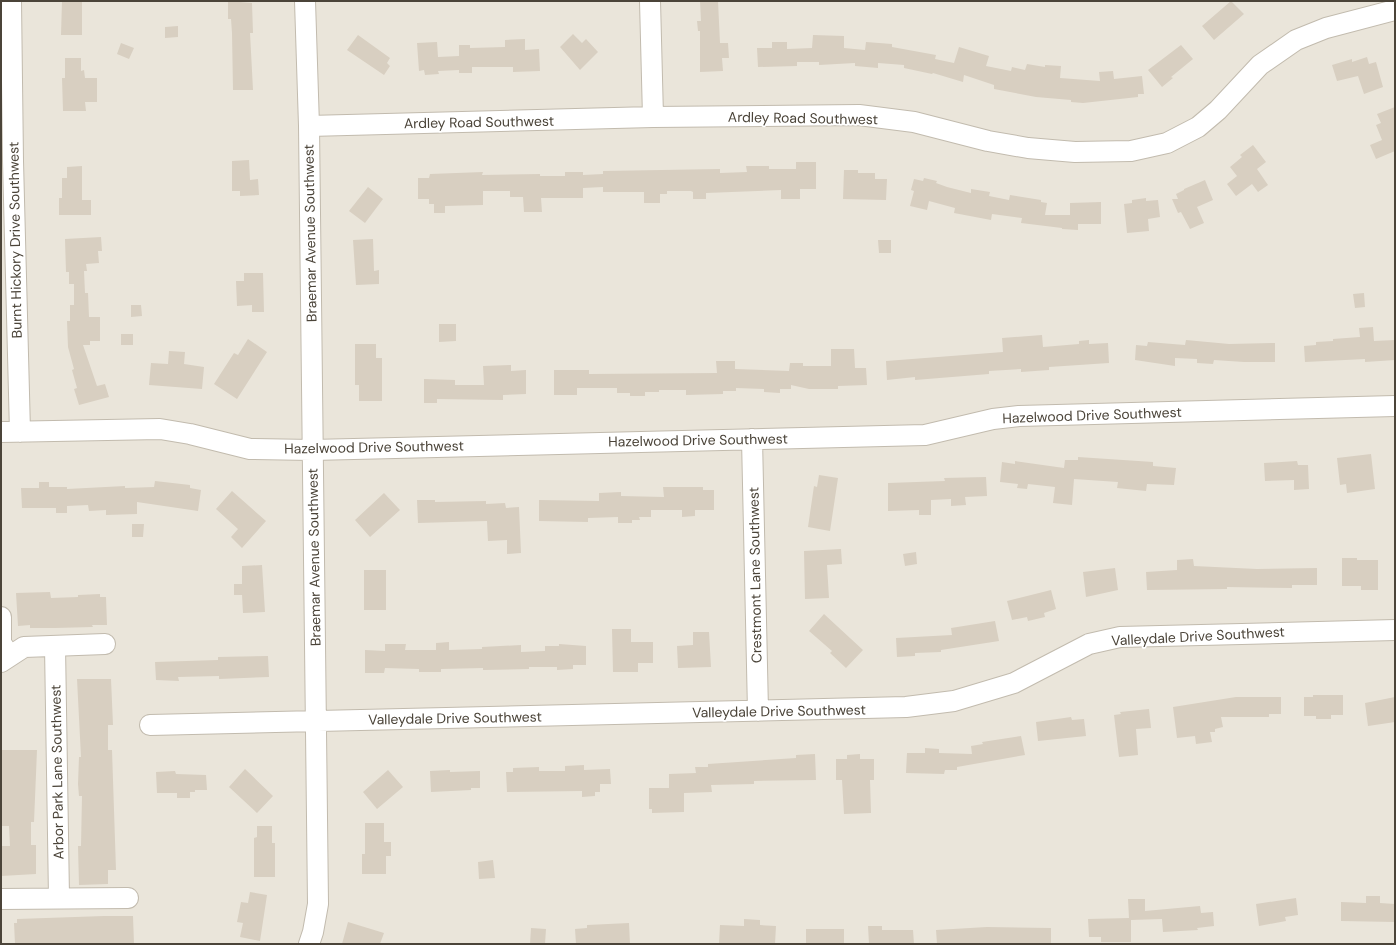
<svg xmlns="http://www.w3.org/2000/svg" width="1396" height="945" viewBox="0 0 1396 945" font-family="'DM Sans',sans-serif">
<rect width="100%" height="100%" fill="#f6f3ec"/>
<path fill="#eae5da" d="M1 1H1395V944H1Z"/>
<path fill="#d8cfc1" d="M62 1H82V35H61Z
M228 1 252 3 253 33H250L253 90H233L232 33 231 19H228Z
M700 1H718L720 43H728L729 58H722L723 71 700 72V31H698L697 21H701Z
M1231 1 1244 14 1214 40 1202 26Z
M178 26V37L165 38V27Z
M573 34 582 43 586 39 598 52 580 70 560 47Z
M358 35 390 58 387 63 390 66 384 75 347 50Z
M813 35 844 36V48L865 50 866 42 892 44V47L936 55 935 59 954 63 959 47 989 56 986 66 1011 71 1012 67 1025 70 1027 64 1045 67V65L1061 66 1060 78 1100 81 1099 72 1113 71 1114 79 1142 76 1144 94H1138V97L1083 103 1071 102V100L1036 97 994 89V85L964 75 963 82 933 73 932 74 904 68V65L878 63V68L855 66V63L819 65V62H797V66L758 67 757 48H772V42H787V49L812 48Z
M525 39V50L539 49 540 71 513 72V67H472V73H459V70L438 71 439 74 425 75 424 70 419 71 417 43 437 42 438 57 459 56V45H470V48L505 47V40Z
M121 43 134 48 129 59 117 54Z
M1181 45 1193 59 1171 77 1173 78 1162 87 1148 70Z
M1367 57 1369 64 1376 62 1383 87 1364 94 1358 76 1337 81 1332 65 1352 59V62Z
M65 58H81V71L84 70 85 78H97V102H85L86 111H63L62 78H65Z
M1395 107V151L1376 159 1370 145 1382 140 1376 125 1381 123 1377 114Z
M1253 145 1266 162 1257 169 1268 185 1258 192 1252 184 1236 196 1227 184 1237 176 1230 167 1242 157 1240 155Z
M249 160 250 180 258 179 259 195 240 196V191H232V161Z
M796 162H816V189H800V199H781V190L706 193V199H693V192L691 191H667V194H660V203H644V192H603V187L583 188V198H541L542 212H524L523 197H510V191H483V205L445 206V213H434V204H429V199H418V178H429L430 174 483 172 482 175 540 174V176H565V172H583V175L603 174V171L720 169V173L747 172 746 166H769V169H796Z
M82 166V200H91V215H59V198H62V178H67V167Z
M844 170H858V173H875V179H887L886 200 843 199Z
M924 178 937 181 936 183 947 187 971 193V189L990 192 989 196 1009 200 1010 195 1041 200V202L1047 203 1045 215H1070V203L1101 202V224H1078V230L1062 229V228L1021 223 1022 218 992 214 991 220 954 213 955 208 929 201 927 210 910 206 914 191 911 190 914 179 923 181Z
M1205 180 1213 200 1197 207 1204 223 1190 229 1181 212 1178 213 1172 199H1178L1176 194 1184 190V189Z
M368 187 383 199 365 223 349 211Z
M1146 198V201L1158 200 1160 217 1148 219 1149 231 1127 233 1124 204 1132 203V200Z
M101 237 102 251H98L99 263 86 264 87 271H84L85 293H88L89 317H100V341H90V345H83L97 386 105 384 109 397 79 405 74 389 77 388 72 370 74 369 68 347 67 321H70V305H74V284H69V272H66L65 239Z
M373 239 374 271 379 270V284L356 285 353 240Z
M878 240H891V253H879Z
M244 273H263L264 312H252V305L237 306 236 281H244Z
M1364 293 1365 307 1355 308 1353 294Z
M131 305H141L142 316 131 317Z
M439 324H456V341L439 342Z
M1373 327 1374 341 1395 340V360L1365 362V359L1305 362 1304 346 1316 345V342L1333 341V339L1360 337 1359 328Z
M121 334H133V345H121Z
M1042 335 1043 347 1079 344V341L1089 340V344L1108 343 1109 363 1049 367V370L1021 372V369L989 371V374L915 380V377L887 380 886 361 1003 352 1002 338Z
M248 339 267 352 237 399 214 384 234 353 238 355Z
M1186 340 1229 344 1275 343V362H1244L1214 360 1213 364 1197 363V359L1175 358V366L1135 360 1136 345 1147 346 1148 342 1185 345Z
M355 344H376V358H382V401H359V385H355Z
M831 349H854L855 368H866L867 385 838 386V389H809L791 385V389H780V393L764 392V389L736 388V391H723V394L686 395V390H659V392H645V396H630V393H617V388H577V395H554V370H589V374L717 373 716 361H735V369L789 371 790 363H803V366H831Z
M169 351 185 352 184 364 204 367 202 389 149 385 151 363 168 364Z
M511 365V371L526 370V394L503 395V400L437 399V403H424V379L455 380V385H484L483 366Z
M1371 454 1375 489 1347 493 1346 484 1340 485 1337 458Z
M1078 457 1153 462V466L1176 468 1174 485 1147 484 1146 491 1117 488 1118 482 1074 479 1072 505 1053 503 1055 487 1028 484 1027 489 1017 488 1018 484 1000 482 1002 462 1015 464V461L1064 468 1065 460H1078Z
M1297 461 1298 465H1308L1309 489 1294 490V480L1265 481 1264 463Z
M819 475 838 478 830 531 808 527 814 486 817 487Z
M986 477 987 496 965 497 966 505 951 506V499L931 500V515H919V510L888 511V483L945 481 944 478Z
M155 481 190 485V488L201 490 198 511 137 502V514L106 515V510L89 511 88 505 67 506V513H56V508H22L21 488H39V482H49V487H67V489L125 486V488L154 487Z
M663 487H703V490H714V510H695V516L682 517V510H651V517H639L640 520H632V523H618V517L588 518V522L539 521V500L599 501V493L621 492V496L664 497Z
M232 491 266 521 242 548 231 537 238 529 216 509Z
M384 493 400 510 370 537 355 520Z
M417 500H435V502L486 501V504L505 503 506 508 519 507 521 553 507 554V540L488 541 487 521 418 523Z
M132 524H144L143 537H132Z
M841 549 842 564 827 565 829 598 805 599 804 551Z
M916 552 917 564 905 566 903 554Z
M1342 558H1357V560H1378V590H1361V586H1342Z
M1193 559 1194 566 1257 569 1317 568V585H1292V588L1227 587V589L1147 590 1146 572 1177 570V560Z
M262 565 265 612 243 613 242 595H234V584H242V566Z
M1115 568 1118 590 1086 597 1083 572Z
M364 570H386V610H364Z
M1051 590 1056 609 1044 613 1045 617 1028 621 1027 617 1012 620 1007 601Z
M50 592 51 598 78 597V595L100 594V597H106L107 625H92L93 627 55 628H30V625L18 626 16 593Z
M824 614 863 650 846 668 830 653 832 651 809 631Z
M995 621 999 641 941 650V652L915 653V656L897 657 896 638 952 635 951 628Z
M612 629H631V642H653V663H638V672H613Z
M693 632H709L711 667 678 668 677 646 693 645Z
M449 642V650L482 649V647L521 645V652L545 651V646H559V644L586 646V665H573V669L557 670V667H529V669L483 670V668L441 669V672H419V669L385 668 384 673H365V650L385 651V644H406L405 650H436V643Z
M268 656 269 677 219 679V676L178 677 179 681 156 680 155 662 218 660V657Z
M77 679H111L113 725H108V750H112L116 870H108V884L79 885 78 846H81L82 796H79L78 784 79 757H81Z
M1313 695H1343V715H1331V719H1316V716H1304V697H1313Z
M1236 697H1281V714H1269V717H1221L1223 727 1215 729V732H1210L1212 742 1196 744 1195 736 1177 738 1173 707Z
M1395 697V722L1368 726 1365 703Z
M1149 709 1151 728 1136 729 1138 755 1119 757 1114 715 1121 714 1120 712Z
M1071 717 1072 720 1084 719 1086 736 1038 741 1036 722Z
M1021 736 1025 755 957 767V770H945L944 774 906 773 907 753H925V748L939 749V753L972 754 971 746 983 744 982 742Z
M2 750H37L34 822H31V845H36V874L1 876V846H10L9 826H1Z
M815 754 816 780 754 781V784L711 785 712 792 684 793V812L652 813V809H649V788H669V774L696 773 695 767H708V764L796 758V755Z
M860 754V759H874V780H870L871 813 844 814 842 780H836V759H847V755Z
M584 765V770L610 769 611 784H600V792H595V796L582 797V791L507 792 506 772H513V768L539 767V771H565V766Z
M245 769 273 796 257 813 229 787Z
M388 770 403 787 377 809 363 792Z
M450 770V772L480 771V788H471V790L431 792 430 771Z
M175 771 176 774 206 775 207 790H195V792H190V798H177V793H157L156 772Z
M365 823H384V842H391V856H386V874H362V854H365Z
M257 826H272V843H275V877H254V838L257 837Z
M493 860 495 878 479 879 478 862Z
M250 892 267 895 260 941 240 937 243 923 237 922 241 902 248 903Z
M1366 896H1380V903L1395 904V922L1341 921V902L1366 903Z
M1296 898 1298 915 1285 917 1286 921 1259 926 1256 904Z
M1128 899H1145V911L1200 906 1201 913 1213 912 1214 926 1197 928 1198 930 1163 932 1162 919 1131 920V942H1101V937H1089L1088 919 1129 918Z
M104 916H133L134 944H15L14 923H17V919Z
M744 919 760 920V925L776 926 775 944H719L720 925 744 926Z
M348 922 384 933 380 944H342Z
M629 923 630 944H576L575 929 587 928V925Z
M868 926H882V930H913L914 944H869Z
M987 927 1051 928V944H937L936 930Z
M531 928 546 929 545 944H530Z
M806 929H844V944H806Z"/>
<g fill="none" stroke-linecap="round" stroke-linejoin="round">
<defs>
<path id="minor" d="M11 1 13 161 20 432
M305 1 309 126 318 904 313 932 309 944
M650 1 653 117
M309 126 653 117 859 115 914 122 988 141 1028 148 1075 152 1131 151 1167 143 1198 127 1218 110 1260 65 1296 40 1326 28 1395 10
M1 432 160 429 190 434 250 449 312 450 925 435 993 419 1019 416 1395 406
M752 439 758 711
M1 617V643L10 656
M55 646 59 898
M1 662 24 647 105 644
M150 725 906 707 954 701 1014 683 1089 644 1120 637 1395 630
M1 899 128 898"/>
</defs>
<use href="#minor" stroke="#c2bbae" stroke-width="22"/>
<use href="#minor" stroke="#fff" stroke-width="20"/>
</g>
<g text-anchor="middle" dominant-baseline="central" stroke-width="3.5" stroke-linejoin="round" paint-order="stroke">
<g font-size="14" fill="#4b4439" stroke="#fff">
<text transform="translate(803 118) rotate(1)">Ardley Road Southwest</text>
<text transform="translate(479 122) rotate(-1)">Ardley Road Southwest</text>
<text transform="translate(310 233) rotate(-91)">Braemar Avenue Southwest</text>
<text transform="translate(15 240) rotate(-91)">Burnt Hickory Drive Southwest</text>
<text transform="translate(1092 415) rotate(-2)">Hazelwood Drive Southwest</text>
<text transform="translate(698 440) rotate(-1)">Hazelwood Drive Southwest</text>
<text transform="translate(374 447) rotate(-1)">Hazelwood Drive Southwest</text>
<text transform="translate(314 557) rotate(-91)">Braemar Avenue Southwest</text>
<text transform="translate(755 575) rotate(-91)">Crestmont Lane Southwest</text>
<text transform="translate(1198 636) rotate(-3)">Valleydale Drive Southwest</text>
<text transform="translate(779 711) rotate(-1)">Valleydale Drive Southwest</text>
<text transform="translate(455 718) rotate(-1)">Valleydale Drive Southwest</text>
<text transform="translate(57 772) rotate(-91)">Arbor Park Lane Southwest</text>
</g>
</g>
<rect width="1396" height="945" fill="none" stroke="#4b4439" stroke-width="4"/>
</svg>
